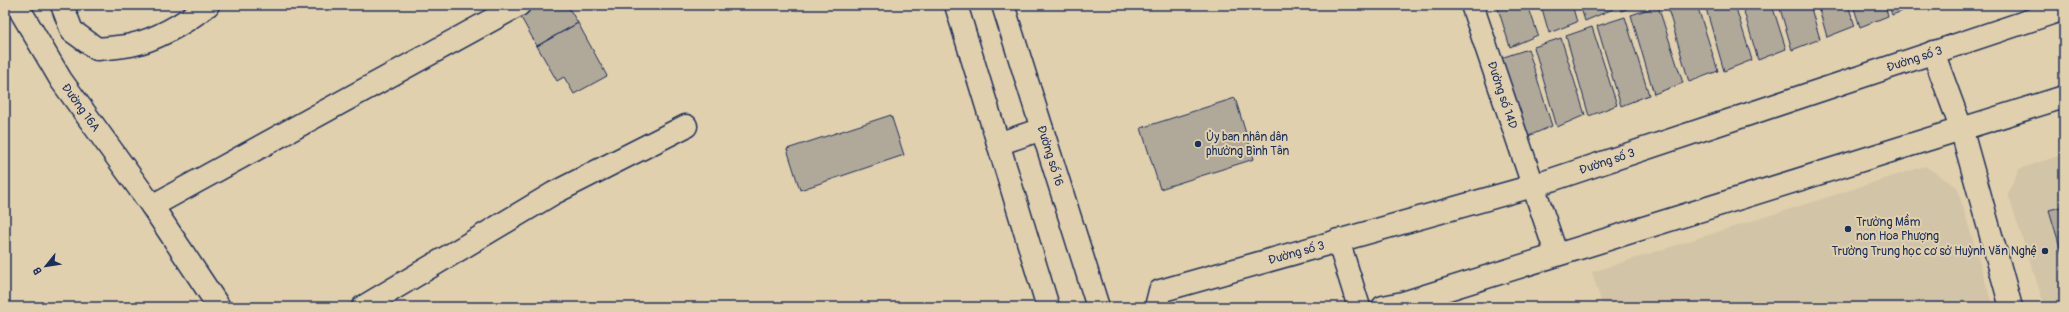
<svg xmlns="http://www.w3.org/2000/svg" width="2069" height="312" viewBox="0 0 2069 312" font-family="Pangolin,sans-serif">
<rect width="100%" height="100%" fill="#e1d0ad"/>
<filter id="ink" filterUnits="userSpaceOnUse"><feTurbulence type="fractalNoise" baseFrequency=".025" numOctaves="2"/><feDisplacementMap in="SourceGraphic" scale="8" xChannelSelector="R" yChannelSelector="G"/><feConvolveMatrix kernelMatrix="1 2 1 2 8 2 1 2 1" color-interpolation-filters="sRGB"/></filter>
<g filter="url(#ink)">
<path fill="#d2c4a7" d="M2064 154V307H2045L2008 194 2019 169Z
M1925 166 1957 187 1993 307H1603L1592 272Z"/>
<path fill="#b0a899" stroke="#1b2f5e" d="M536 5H567L578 23 537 46 519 14Z
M1497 5H1528L1538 35 1510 47Z
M1541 5H1572L1577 22 1549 33Z
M1580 5H1612L1613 9 1585 21Z
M1620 5H1636L1621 11Z
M1667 5H1697L1718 71 1689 82Z
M1705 5H1735L1752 60 1724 71Z
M1742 5H1772L1786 49 1758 60Z
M1779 5H1810L1820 39 1792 50Z
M1818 5H1848L1855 26 1827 37Z
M1853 5H1885L1888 16 1860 27Z
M1889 5H1918L1892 15Z
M1658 6 1683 83 1654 94 1631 15Z
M1625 17 1649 95 1621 106 1597 26Z
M578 23 607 76 574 94 564 77 557 81 537 46Z
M1592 27 1617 105 1589 116 1566 36Z
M1561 38 1585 115 1557 127 1534 47Z
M1528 49 1552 126 1524 138 1501 58Z
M1235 98 1254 159 1160 189 1141 128Z
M891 115 904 155 800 190 787 149Z
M2064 206V260L2049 210Z"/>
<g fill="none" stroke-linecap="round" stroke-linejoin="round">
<defs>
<g id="minor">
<path id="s1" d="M17 5 61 80 152 206 219 307"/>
<path d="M62 5 72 31 97 49C108 48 120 47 131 45 159 39 186 22 208 5"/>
<path d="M956 5 1048 307"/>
<path id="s2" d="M1003 5 1098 307"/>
<path id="s3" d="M1472 5 1556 253"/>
<path d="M1933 52 1961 128 2011 307"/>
<path d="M998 144 1042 129"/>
<path d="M152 206 519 5"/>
<path d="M1338 240 1359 307"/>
<path d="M363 307 554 193 686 126"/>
<path id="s4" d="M1156 307 1160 291 1533 186 2064 9"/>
<path d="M1383 307 1403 303 2064 97"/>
</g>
</defs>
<use href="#minor" stroke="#1b2f5e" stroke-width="25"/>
<use href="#minor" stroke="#e1d0ad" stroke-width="22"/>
</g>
</g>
<g fill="#1b2f5e" stroke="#e1d0ad" stroke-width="1.5">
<circle cx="1198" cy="144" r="4"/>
<circle cx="1848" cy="229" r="4"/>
<circle cx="2045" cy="251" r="4"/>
</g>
<g text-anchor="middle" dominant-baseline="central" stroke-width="4" stroke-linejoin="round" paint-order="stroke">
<g font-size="12" fill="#1b2f5e" stroke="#e1d0ad">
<text stroke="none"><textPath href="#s4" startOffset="806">Đường số 3</textPath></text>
<text stroke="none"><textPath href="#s3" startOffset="95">Đường số 14D</textPath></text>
<text stroke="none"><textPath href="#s1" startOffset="121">Đường 16A</textPath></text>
<text stroke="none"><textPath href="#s2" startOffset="158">Đường số 16</textPath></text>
<text stroke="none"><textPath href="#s4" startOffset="482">Đường số 3</textPath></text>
<text stroke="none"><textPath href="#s4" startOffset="158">Đường số 3</textPath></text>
</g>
<g font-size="12" fill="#1b2f5e" stroke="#e1d0ad" text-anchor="start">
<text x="1206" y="137">Ủy ban nhân dân<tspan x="1206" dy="14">phường Bình Tân</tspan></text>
<text x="1856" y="222">Trường Mầm<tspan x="1856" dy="14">non Hoa Phượng</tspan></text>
<text x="2037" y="251" text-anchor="end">Trường Trung học cơ sở Huỳnh Văn Nghệ</text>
</g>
</g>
<rect width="2069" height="312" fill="none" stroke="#e1d0ad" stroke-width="20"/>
<rect x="10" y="10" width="2049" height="292" fill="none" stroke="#1b2f5e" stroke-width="1.5" filter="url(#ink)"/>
<g transform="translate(46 266) rotate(240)" stroke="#e1d0ad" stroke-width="3" paint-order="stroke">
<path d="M0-3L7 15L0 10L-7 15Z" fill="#1b2f5e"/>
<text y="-6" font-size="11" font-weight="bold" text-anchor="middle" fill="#1b2f5e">B</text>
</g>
</svg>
